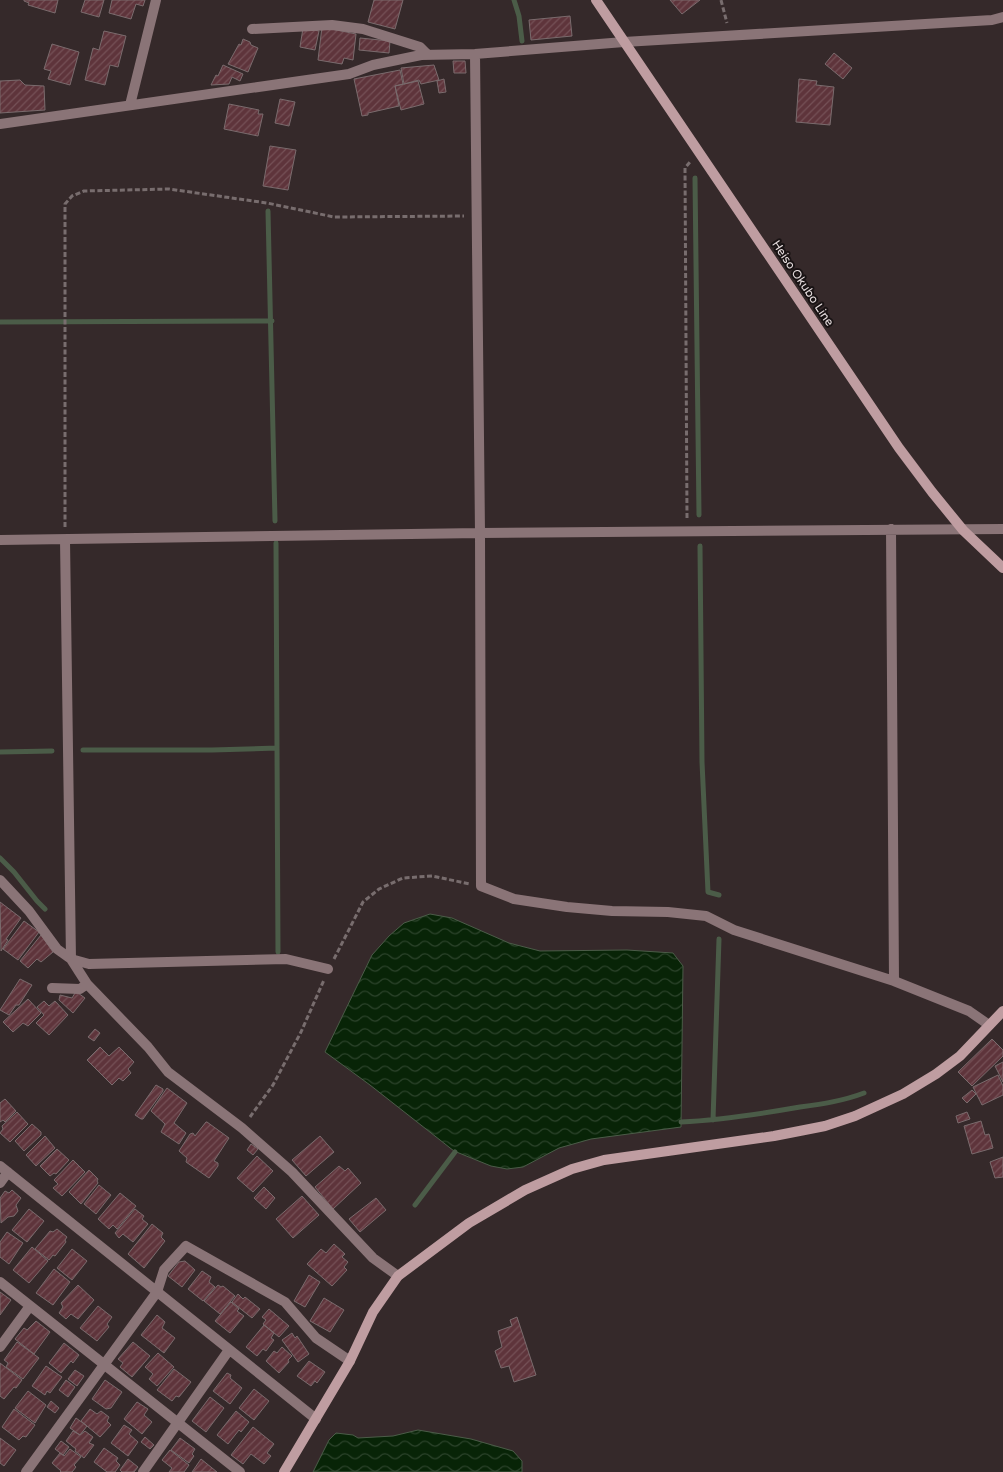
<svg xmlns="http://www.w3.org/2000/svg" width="1003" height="1472" viewBox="0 0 1003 1472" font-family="'Varela Round',sans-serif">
<defs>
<pattern id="water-waves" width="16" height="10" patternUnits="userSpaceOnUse" patternTransform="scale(1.25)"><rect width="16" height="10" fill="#082407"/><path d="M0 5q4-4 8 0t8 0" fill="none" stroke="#2c432b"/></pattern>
<pattern id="building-hatch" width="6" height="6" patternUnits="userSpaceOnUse" patternTransform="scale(1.25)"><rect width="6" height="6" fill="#5e343b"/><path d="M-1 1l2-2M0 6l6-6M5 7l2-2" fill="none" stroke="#755157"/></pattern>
</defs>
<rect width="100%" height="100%" fill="#35292a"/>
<path fill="url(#water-waves)" stroke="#4b5c48" d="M430 914 452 918 509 943 540 951 627 950 673 953 683 966 681 1127 591 1139 559 1148 523 1167 507 1169 491 1166 454 1151 370 1085 325 1052 372 955 389 936 404 923Z
M418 1430 471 1439 513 1451 522 1461V1472H313L329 1440 336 1433 353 1435 358 1438 393 1436Z"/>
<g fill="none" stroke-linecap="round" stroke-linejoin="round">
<path stroke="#4b5c48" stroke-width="5" d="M514 0 519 16 522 41
M695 178 699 515
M268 211 275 521
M0 322 272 321
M276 543 278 952
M700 546 702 762 708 892 719 895
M83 750H212L277 748
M0 752 52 751
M0 858 14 872 37 901 45 909
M713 1120 719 939
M681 1122C721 1120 760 1114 800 1107 822 1104 843 1101 864 1093
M415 1205 455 1152"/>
</g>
<path fill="url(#building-hatch)" stroke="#7a6b6d" d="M24 0H58L55 13 28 5 29 3 24 1Z
M85 0H104L99 17 81 12Z
M112 0H145L143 6 136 4 131 19 109 13Z
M374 0H403L395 29 368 22Z
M670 0H700L682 14Z
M570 16 572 36 531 40 529 20Z
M322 27 356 34 353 60 344 58 342 64 318 60Z
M303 28 319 31 315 50 300 47Z
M104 31 126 36 118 67 110 65 105 85 85 80 93 48 99 50Z
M360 38 390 41 389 53 359 50Z
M243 39 250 42 251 45 258 48 248 72 228 64 239 44 241 45Z
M52 44 79 52 70 85 48 79 51 71 44 69Z
M834 53 852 68 843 79 825 64Z
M453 61H465L466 73H454Z
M223 65 243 74 240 81 232 77 229 84 211 85 216 75 218 76Z
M434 65 439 80 421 84 419 80 404 84 401 68Z
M400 70 403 84 395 86 399 106 368 113V115L362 116 354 79Z
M444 79 446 92 439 93 437 81Z
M799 79 817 81 816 85 834 87 830 125 796 122Z
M20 80 25 85 44 86 45 110 0 113V81Z
M418 81 424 104 401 110 395 86Z
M280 99 295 102 289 126 275 123Z
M229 104 259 110 258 114H263L258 136 224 129Z
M270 146 296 150 288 190 263 186Z
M0 902 21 918 6 939 8 940 1 951Z
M24 921 39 932 18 960 3 949Z
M41 935 53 952 41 962 37 959 28 968 20 961Z
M20 979 32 985 19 1005H16L9 1015 0 1010Z
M75 993H78L85 998 73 1013 59 1000 60 995 72 998Z
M28 999 41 1013 28 1026 23 1023 13 1032 3 1022Z
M44 1001 49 1006 55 1001 68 1015 49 1035 36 1023 44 1015 37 1007Z
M95 1029 100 1033 94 1041 88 1037Z
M992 1039 1003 1050V1056L972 1086 958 1072Z
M100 1047 109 1056 119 1047 134 1062 128 1069 131 1073 123 1081 119 1078 112 1085 87 1060Z
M1003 1062V1082L995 1066Z
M998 1075 1003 1086V1095L982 1105 973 1087Z
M156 1085 163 1089V1091L143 1119H141L135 1115Z
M167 1088 187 1103 174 1123 186 1133 179 1144 161 1132 165 1124 151 1111Z
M972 1090 976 1094 967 1103 962 1098Z
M5 1099 16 1111 5 1122 3 1120 0 1122V1103Z
M17 1112 28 1124 10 1142 0 1133 3 1129 2 1126Z
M967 1112 970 1119 958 1123 956 1116Z
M981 1121 985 1135 989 1134 993 1148 972 1154 964 1126Z
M206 1122H207L229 1138 214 1161 218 1163V1166L209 1178 186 1162 187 1158 179 1151 190 1134 193 1133 195 1136Z
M32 1124 41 1132V1135L24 1151 15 1141Z
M45 1136 55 1148 36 1166 26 1155Z
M320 1136 334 1152 306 1176 292 1160Z
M251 1144 258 1149 253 1155 247 1150Z
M57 1149 69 1160 56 1174 54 1173 50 1176 40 1166Z
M257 1156 273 1171 253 1192 237 1178Z
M1003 1157V1177L995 1178 990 1162Z
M73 1160 85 1172 62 1196 53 1188 58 1184 54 1180Z
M339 1166 345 1171 348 1168 361 1183 333 1209 315 1187Z
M89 1170 98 1179 97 1181 98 1183 81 1204 69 1192Z
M99 1185 111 1195 96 1214 84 1204Z
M264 1187 275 1198 266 1209 254 1198Z
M12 1190 21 1198 16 1205 18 1211 14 1216 8 1217 1 1223 0 1198 5 1191 9 1193Z
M120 1193 136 1206 117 1229 113 1225 109 1229 98 1219Z
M302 1196 319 1215 293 1238 276 1219Z
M376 1198 386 1210 360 1232 349 1219Z
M29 1209 44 1221 27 1242 12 1230Z
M135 1209 144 1216 142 1219 148 1224 133 1242 123 1234 119 1238 115 1233Z
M152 1224 163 1233 161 1237 165 1241 144 1268 128 1254Z
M57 1229 67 1237 65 1240 66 1242 55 1256 53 1255 49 1260 35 1249 50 1231 53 1232Z
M7 1232 23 1243 9 1264 0 1257V1242Z
M334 1244 345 1254 342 1257 348 1262 344 1267 347 1270 332 1286 307 1264 321 1249 326 1253Z
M32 1247 48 1261 29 1283 13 1270Z
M72 1249 87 1261 72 1280 57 1268Z
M185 1261 195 1270 182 1287 168 1276 179 1262Z
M54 1269 70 1282 53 1305 36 1293Z
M202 1271 211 1277 209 1282 215 1287 203 1301 188 1289Z
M309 1275 320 1282 305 1307 294 1301Z
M78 1285 94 1300 78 1319 71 1314 66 1319 59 1313 63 1307 61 1303Z
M218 1285 221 1287 223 1286 235 1296 220 1314 204 1301Z
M0 1292 11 1300 0 1315Z
M238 1294 243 1299 245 1297 260 1309 252 1318 232 1302Z
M324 1298 344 1310 330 1332 310 1321Z
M231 1302 239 1309 237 1311 244 1316 230 1333 215 1321Z
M98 1306 112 1317 107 1324 109 1327 97 1341 80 1328Z
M269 1309 289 1326 279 1337 263 1324 266 1320 262 1317Z
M157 1315 165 1322 162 1328 175 1338 164 1353 141 1335Z
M517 1317 536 1375 514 1382 509 1366 501 1368 495 1351 502 1347 498 1331 512 1326 510 1320Z
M36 1321 50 1332 34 1354 15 1339 24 1328 27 1330Z
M264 1325 274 1333 271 1338 274 1340 266 1351 263 1349 257 1356 246 1347Z
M292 1333 295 1338 297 1336 309 1354 298 1362 282 1340Z
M17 1342 39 1358 23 1379 6 1367 8 1363 4 1360Z
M133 1342 150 1356 132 1377 120 1367 123 1363 118 1359Z
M64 1343 79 1355 73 1363 71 1361 61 1373 49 1363Z
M282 1347 292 1356 288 1360 289 1362 279 1373 266 1361 274 1351 277 1353Z
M158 1353 174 1367 157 1386 149 1379 153 1374 145 1367Z
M309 1361 325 1372 317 1383 315 1381 311 1386 297 1376Z
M0 1363 22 1380 16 1388 14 1387 4 1399 0 1396Z
M46 1366 62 1377 50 1393 47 1391 45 1395 32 1386Z
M174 1369 191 1382 179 1397 176 1396 172 1401 157 1390Z
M75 1370 84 1376 77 1386 68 1379Z
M227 1373 231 1375 230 1378 242 1388 230 1404 213 1391Z
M66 1380 75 1387 68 1397 59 1390Z
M105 1380 122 1392 111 1408 106 1409 92 1399Z
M254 1389 269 1401 254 1420 239 1408Z
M28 1391 46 1405 35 1423 15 1408Z
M210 1397 224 1408 206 1432 192 1421Z
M51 1401 59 1408 55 1413 47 1407Z
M137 1402 148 1409 144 1415 152 1422 142 1434 124 1419Z
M14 1409 35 1425 26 1437 23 1436 19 1440 2 1427Z
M90 1409 97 1414 101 1411 109 1417 107 1421 111 1425 100 1437 81 1421Z
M236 1411 249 1422 241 1432 239 1430 228 1444 217 1435Z
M76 1418 87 1426 80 1435 70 1428Z
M124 1425 132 1430 129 1434 138 1442 128 1456 111 1443Z
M253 1427 274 1444 267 1453 271 1456 264 1464 251 1454 243 1464 231 1455Z
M73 1431 80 1435 85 1431 93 1437 89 1443 94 1445 84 1458 75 1451 76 1449 66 1441Z
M145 1437 154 1445 150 1449 141 1442Z
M0 1438 16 1450 4 1466 0 1463Z
M180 1438 195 1449 192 1454 194 1456 189 1463 171 1450Z
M61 1441 69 1447 63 1455 55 1449Z
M104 1448 118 1458 116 1461 120 1465 115 1472H107L94 1462Z
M70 1449 81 1457 74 1465 76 1467 72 1472H60L61 1471 52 1463 60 1453 64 1456Z
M170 1450 189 1465 184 1472H169L172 1468 162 1460Z
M128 1459 138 1467 134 1472H122L120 1470Z
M201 1459 217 1472H192Z"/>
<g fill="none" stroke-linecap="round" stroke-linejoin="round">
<path stroke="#786d6e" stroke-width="3" stroke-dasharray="5 2.5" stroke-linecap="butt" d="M721 0 727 23
M687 518 685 168 690 162
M65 527V204L72 196 84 191 169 189 267 203 334 217 464 216
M334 959 363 902 379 889 403 878 432 876 470 884
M250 1117 273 1085 301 1032 324 980"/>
<path stroke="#8a7477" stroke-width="10" d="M252 29 332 25 363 29 420 47 428 55
M475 54 480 533 481 886 514 899 567 907 612 911 668 912 706 916 734 930 894 981 969 1011 989 1025
M130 105 156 0
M0 124 349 74 373 65 421 55 475 54 624 42 992 20 1003 17
M891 529 894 981
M0 540 480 533 1003 529
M65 540 71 959 89 964 286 959 328 969
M0 880 29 911 57 949 71 959 87 984 148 1047 168 1072 242 1128 292 1172 373 1258 398 1276
M52 988 80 989 87 984
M0 1166 316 1419
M0 1183 8 1172
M0 1282 240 1472
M0 1347 30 1306
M26 1472 157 1292 164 1270 186 1246 285 1302 316 1338 350 1361
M143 1472 229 1350"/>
<path stroke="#bf9da1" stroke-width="10" d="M596 0 899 448 932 492 963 530 1003 568
M284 1472 350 1361 373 1312 398 1276 469 1223 525 1190 572 1169 604 1160 774 1136 825 1126 855 1116 903 1094 936 1074 960 1056 1003 1011"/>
</g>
<g text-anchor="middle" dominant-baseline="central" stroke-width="4" stroke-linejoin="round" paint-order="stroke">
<g font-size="12" fill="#e7dedf" stroke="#191314">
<text transform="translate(803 283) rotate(56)">Heiso Okubo Line</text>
</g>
</g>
</svg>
